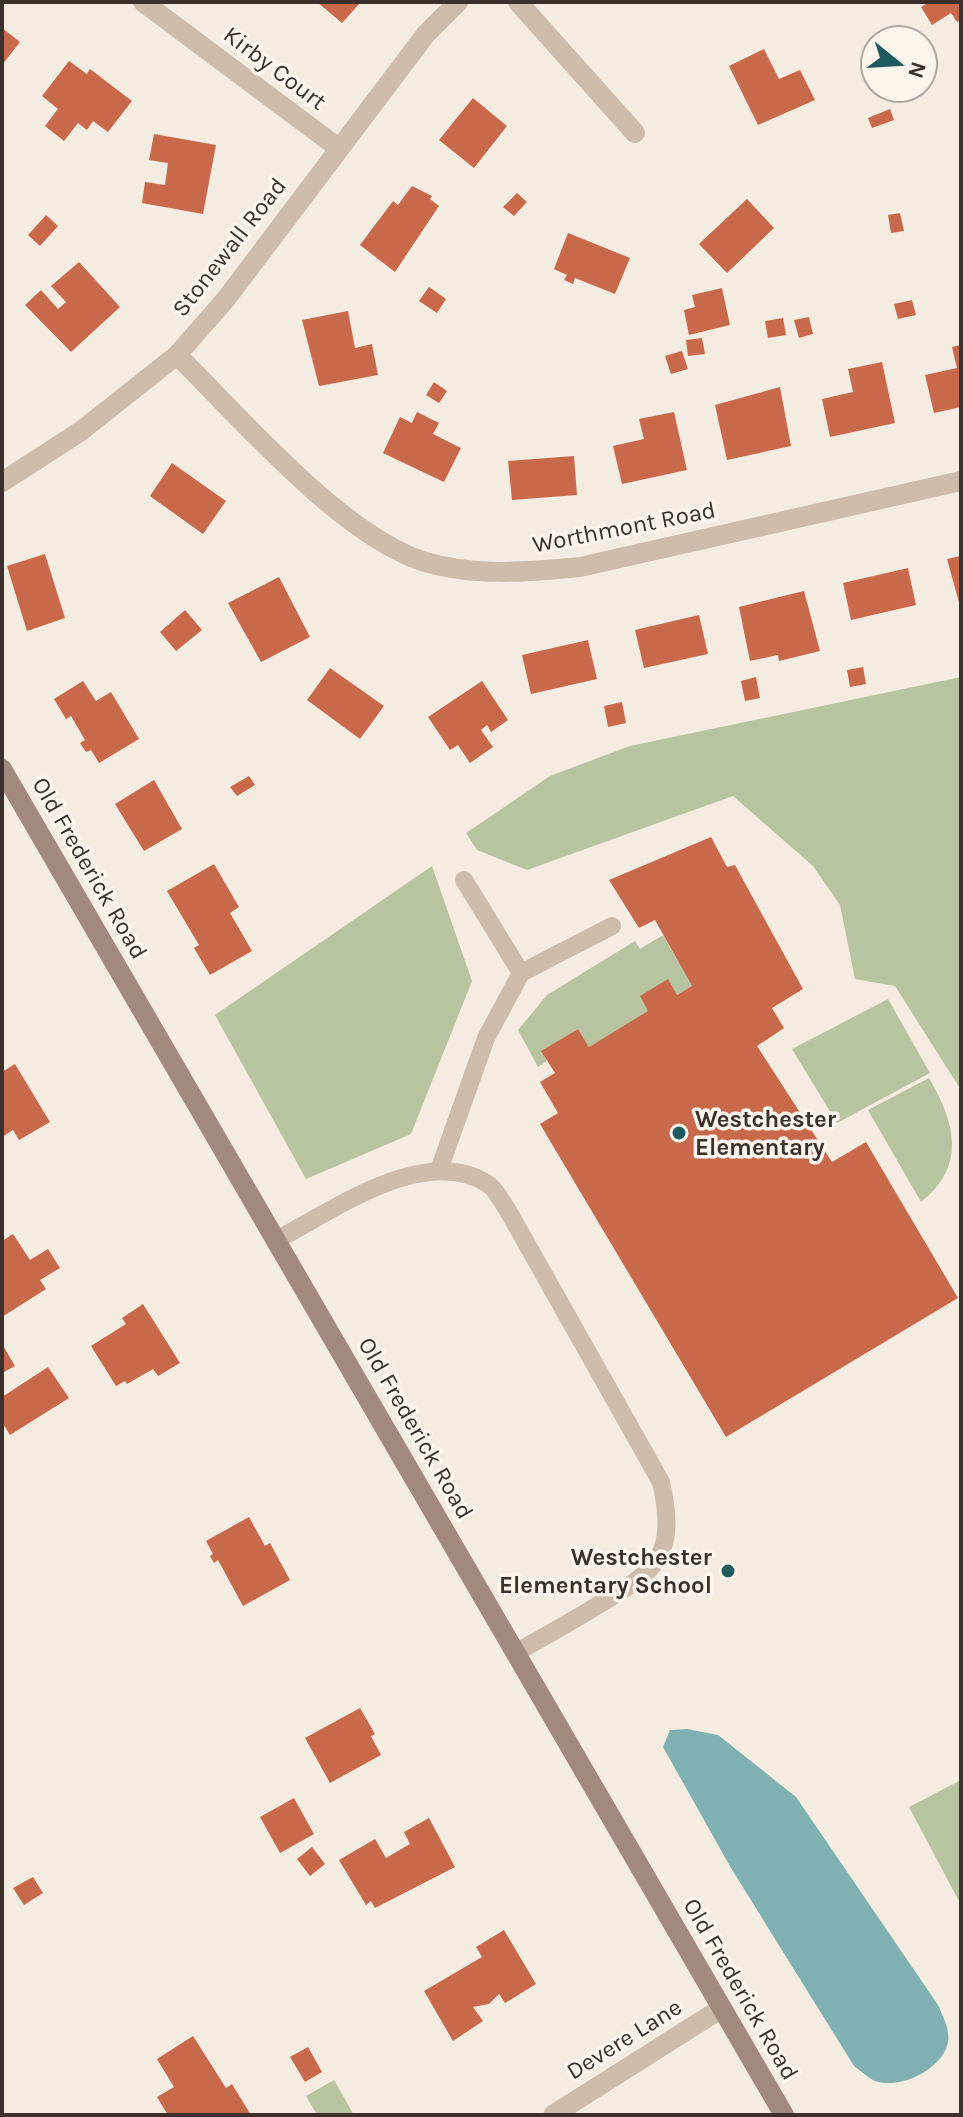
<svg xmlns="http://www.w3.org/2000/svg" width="963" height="2117" viewBox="0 0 963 2117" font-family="Karla,sans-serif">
<rect width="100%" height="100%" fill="#f4ebe1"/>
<path fill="#b8c4a0" d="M961 677V1090L895 986 855 979 840 905 813 866 733 796 527 870 477 850 466 833 550 776 630 746Z
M432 866 472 981 411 1134 306 1179 215 1015Z
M663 935 692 986 589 1047 578 1029 542 1051 547 1061 538 1067 518 1030 547 995 635 941 640 949Z
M888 999 930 1073 837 1123 792 1049Z
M929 1078C959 1129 963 1168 921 1202L868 1110Z
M961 1780V1905L909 1807Z
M334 2080 354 2115H317L306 2096Z"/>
<path fill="#7fb0b2" d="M687 1729 718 1735 796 1797 938 2005C943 2017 950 2029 948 2042 943 2069 900 2090 875 2081 868 2078 861 2071 854 2066L731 1868 663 1747 670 1730Z"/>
<path fill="#c8694b" d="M317 2H361L342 23Z
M929 2H961V19L957 22 951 13 932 25 921 7Z
M2 28 20 42 2 65Z
M764 49 779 79 800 70 815 100 758 125 729 66Z
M69 61 87 74 90 69 132 101 108 132 93 121 87 130 78 123 64 141 45 126 58 109 42 96Z
M897 88H914L902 96Z
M473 98 507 126 474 168 439 140Z
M890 109 894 120 872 128 868 118Z
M154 134 216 145 203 214 142 203 145 182 165 185 168 163 149 160Z
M412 186 432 196 430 199 439 206 395 272 360 245 393 201 398 205Z
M517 193 527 202 514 216 503 207Z
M747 199 774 228 727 273 699 244Z
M900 213 904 231 891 233 888 215Z
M46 215 58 226 40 246 28 235Z
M568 233 630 258 615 294 575 278 573 284 564 280 567 275 554 269Z
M79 262 120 307 71 352 25 305 41 290 58 309 66 302 51 286Z
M429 287 446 299 437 313 419 301Z
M722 288 730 325 689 335 684 310 695 307 692 295Z
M912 300 916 315 898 319 894 304Z
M348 311 355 348 372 344 378 375 319 386 302 320Z
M809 317 813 334 799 338 794 320Z
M783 318 786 335 768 338 765 321Z
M702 338 705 354 688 356 686 340Z
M961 345V407L934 413 925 375 957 368 952 347Z
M682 351 688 369 671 374 665 356Z
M882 362 895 423 830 437 822 399 853 392 848 369Z
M434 382 447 391 439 403 426 395Z
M780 387 791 446 727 460 715 405Z
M417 412 439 423 433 434 461 448 444 482 383 453 400 417 412 423Z
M674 412 687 470 622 484 613 446 644 439 639 419Z
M574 456 577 495 512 500 508 461Z
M172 463 226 501 203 534 150 496Z
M45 554 65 618 27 631 7 566Z
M961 556V606H960L947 559Z
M908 568 916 605 851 620 843 583Z
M279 577 310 637 261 662 228 603Z
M804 591 820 651 779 661 778 655 750 661 739 607Z
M185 610 202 630 176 651 160 632Z
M699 615 708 654 644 668 635 630Z
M588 640 597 679 531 694 522 655Z
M863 667 866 684 850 687 847 670Z
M330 668 384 706 360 739 307 700Z
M756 677 760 698 745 701 741 681Z
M83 681 96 701 111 692 139 739 99 763 91 750 86 752 80 743 85 740 71 716 66 719 54 699Z
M482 681 508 720 491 732 487 725 481 730 493 747 470 763 458 745 450 750 428 717Z
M622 702 626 723 608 727 604 706Z
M249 776 255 785 237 796 230 787Z
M154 780 182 829 144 851 115 804Z
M711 837 727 867 735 865 803 989 772 1008 784 1028 757 1046 832 1162 866 1142 958 1298 726 1437 540 1124 558 1113 540 1082 555 1073 541 1051 578 1029 589 1047 648 1011 640 996 668 979 677 995 692 986 655 920 639 928 609 880Z
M214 864 239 907 230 913 252 951 210 975 194 948 199 945 167 891Z
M15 1064 50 1122 19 1140 13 1130 2 1137V1072Z
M13 1234 30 1260 48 1249 60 1268 40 1280 46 1289 2 1317V1241Z
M143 1304 180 1363 158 1376 153 1369 127 1384 125 1381 116 1386 91 1346 126 1324 122 1318Z
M2 1344 15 1366 2 1373Z
M48 1367 69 1398 10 1435 2 1422V1397Z
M249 1517 265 1546 270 1543 290 1580 243 1606 218 1560 214 1563 210 1556 213 1554 206 1541Z
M360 1708 375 1734 371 1736 381 1755 330 1783 305 1738Z
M294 1798 314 1834 280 1853 260 1817Z
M429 1818 455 1867 375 1908 371 1901 366 1905 339 1860 375 1839 386 1858 410 1844 404 1832Z
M312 1847 325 1864 310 1876 297 1859Z
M33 1877 43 1893 24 1905 13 1888Z
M504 1930 536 1984 505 2003 499 1994 489 2004 473 2007 483 2021 453 2041 424 1991 482 1957 476 1947Z
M193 2036 226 2088 232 2084 251 2115H168L157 2097 174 2087 157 2059Z
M308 2047 322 2072 305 2082 290 2057Z"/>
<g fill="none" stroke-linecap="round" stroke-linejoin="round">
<path stroke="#cdbbac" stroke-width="18" d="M464 880 521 973
M439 1170 486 1038 521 973 612 926
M278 1239C335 1210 425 1143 488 1184 496 1189 501 1201 507 1209L661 1482C678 1557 656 1571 595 1607 569 1623 542 1638 515 1653"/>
<path stroke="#cdbbac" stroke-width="20" d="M143 2 337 147
M518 2 635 133
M177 355C241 418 339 533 422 561 473 577 528 572 580 567L961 481
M2 482 81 431 177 355 226 299 426 34 458 2
M553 2115 722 2008"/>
<path stroke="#a18a7d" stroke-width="20" d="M2 769 784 2115"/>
</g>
<g fill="#1f5a5e" stroke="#fbf5ee" stroke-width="3">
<circle cx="679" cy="1133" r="8"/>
<circle cx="728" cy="1571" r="8"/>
</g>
<g text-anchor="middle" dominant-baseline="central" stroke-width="7" stroke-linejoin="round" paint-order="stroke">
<g font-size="24" fill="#3b302b" stroke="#fbf5ee">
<text transform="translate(275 68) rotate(37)">Kirby Court</text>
<text transform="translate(229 247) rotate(-52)">Stonewall Road</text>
<text transform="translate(624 527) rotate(-11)">Worthmont Road</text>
<text transform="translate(90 868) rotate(60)">Old Frederick Road</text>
<text transform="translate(416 1428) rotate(60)">Old Frederick Road</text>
<text transform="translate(741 1989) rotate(60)">Old Frederick Road</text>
<text transform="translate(624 2039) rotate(-32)">Devere Lane</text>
</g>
<g font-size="24" font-weight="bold" fill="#3b302b" stroke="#fbf5ee" text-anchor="start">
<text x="695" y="1119">Westchester<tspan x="695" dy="28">Elementary</tspan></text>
<text x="712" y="1557" text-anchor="end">Westchester<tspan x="712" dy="28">Elementary School</tspan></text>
</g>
</g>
<rect width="963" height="2117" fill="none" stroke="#3b302b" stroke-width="8"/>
<g transform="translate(899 64) rotate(108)"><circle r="38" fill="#fbf5ee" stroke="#aea6a0" stroke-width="2"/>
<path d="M0-6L14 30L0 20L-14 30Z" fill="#1f5a5e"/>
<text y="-12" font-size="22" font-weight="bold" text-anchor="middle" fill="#3b302b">N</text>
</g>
</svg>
